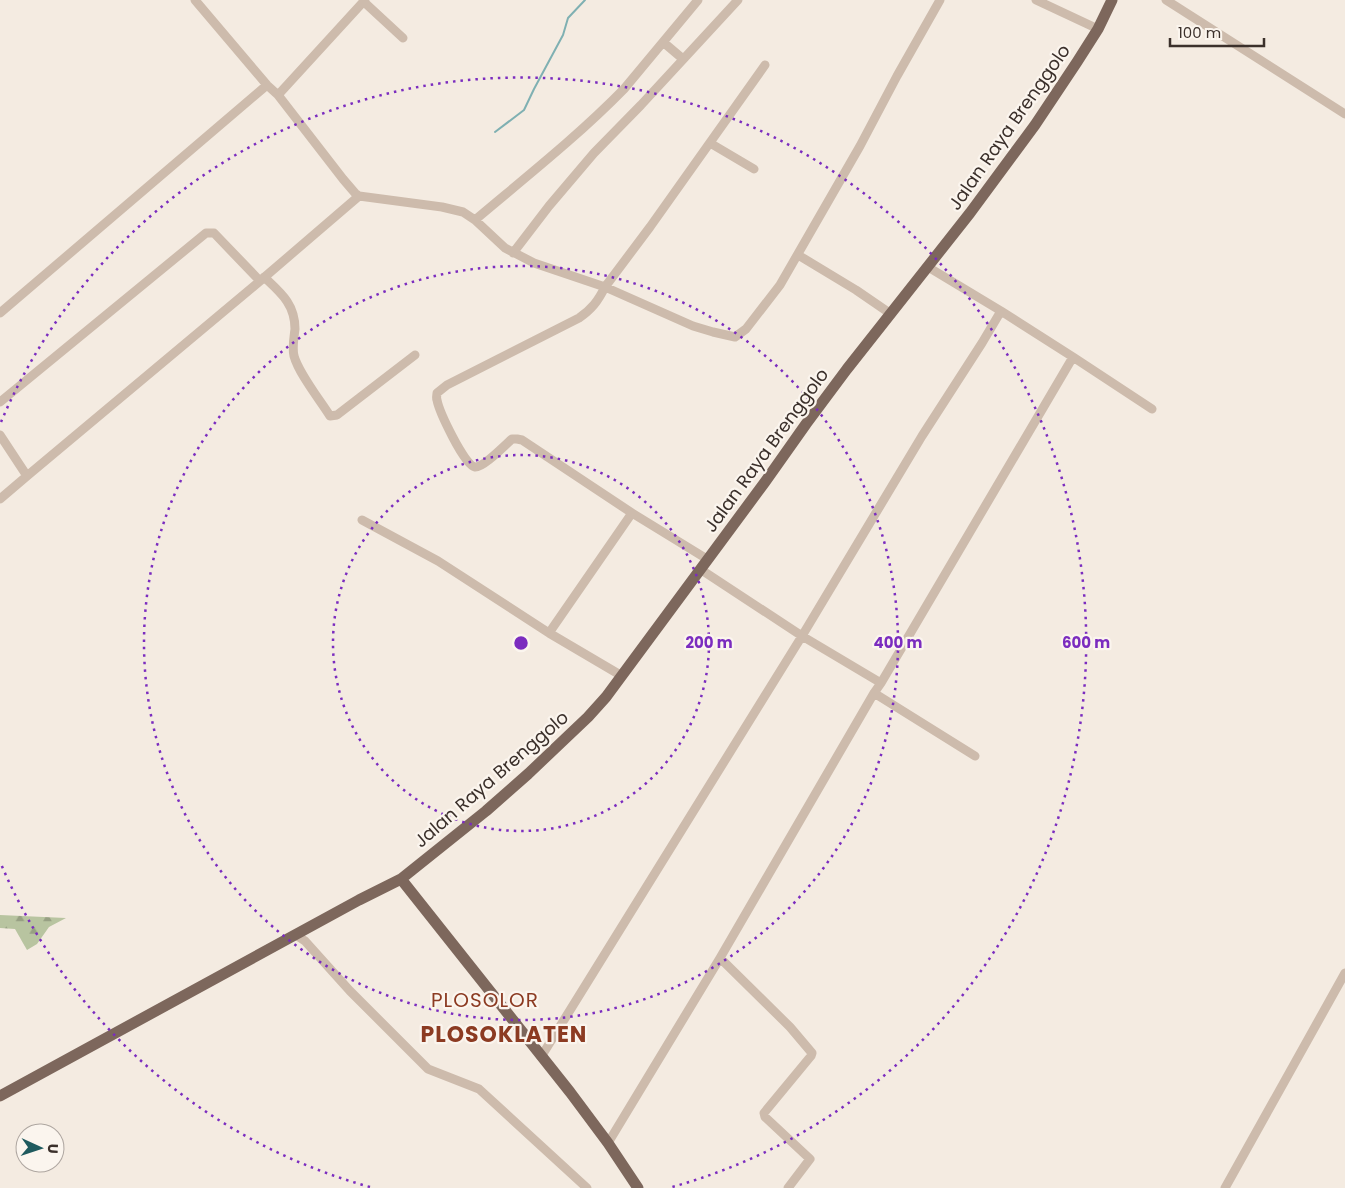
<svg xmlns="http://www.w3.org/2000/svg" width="1345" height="1188" viewBox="0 0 1345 1188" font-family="Poppins,sans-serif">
<defs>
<pattern id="forest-firs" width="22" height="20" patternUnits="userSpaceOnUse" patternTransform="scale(1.25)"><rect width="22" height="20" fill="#b8c4a0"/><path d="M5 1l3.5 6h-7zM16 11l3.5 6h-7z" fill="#97a083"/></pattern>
</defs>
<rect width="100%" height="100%" fill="#f4ebe1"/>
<path fill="url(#forest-firs)" d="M0 915 66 918 49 927 37 944 27 950 15 929 0 928Z"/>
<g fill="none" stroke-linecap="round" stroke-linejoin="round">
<path stroke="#7fb0b2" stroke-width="2" d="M495 132 524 110 534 89 563 35 568 18 585 0"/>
<path stroke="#cdbbac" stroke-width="9" d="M195 0 267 85 278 95 343 179 355 193 359 196 442 207 463 212 475 220 505 248 534 263 605 287 693 326 713 332 735 337 746 329 780 285 860 146 897 76 940 0
M1036 0 1098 29
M1166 0 1345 114
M364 2 403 38
M663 42 683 59
M278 95 365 0
M710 143 754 169
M475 220C526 177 578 136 624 89L698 0
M513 253 549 206 594 153 641 105 738 0
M798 255 856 290 891 314
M264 277C281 293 295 304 295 329 294 337 292 348 294 356 299 374 320 400 330 416L337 415 415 355
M0 313 267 85
M1073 357 1152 409
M0 402 206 233H214L260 281 359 196
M0 435 27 476 0 499
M27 476 260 281
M632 513 522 440 517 439H512C505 445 483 468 475 467 464 465 439 411 437 400 436 397 437 396 437 393L447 385 579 318C592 309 598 301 605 287L650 227 765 65
M362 520 438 561 549 633 622 676
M700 569 802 636 881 683
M549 633 632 513 707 559
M874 693 975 756
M296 935 305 941 350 991 428 1069 479 1089 587 1188
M720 958 790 1027 812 1053 811 1056 764 1113 765 1117 810 1159 788 1188
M541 1057 802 636 922 436 982 343 1001 311
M608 1143 720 958 874 693 881 683 1073 357 1001 311 928 267
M1225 1188 1345 973"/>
<path stroke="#7d675c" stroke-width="11" d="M401 879 570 1092 608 1143 638 1188
M0 1096 359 900 401 879 486 811 528 774 588 717 606 697 765 482 806 424 847 369 970 213 1035 125 1077 62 1098 29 1112 0"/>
</g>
<g fill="none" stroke="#7b2cbf" stroke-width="2.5" stroke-dasharray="2.5 5">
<circle cx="521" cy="643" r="188"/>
<circle cx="521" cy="643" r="377"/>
<path d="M370 1187A565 565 0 0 1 1 864M1 422A565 565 0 1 1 672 1187"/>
</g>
<g text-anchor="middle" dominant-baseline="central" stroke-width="4.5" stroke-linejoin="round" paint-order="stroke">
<g font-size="18" fill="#3b302b" stroke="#fbf5ee">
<text transform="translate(1009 127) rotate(-55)">Jalan Raya Brenggolo</text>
<text transform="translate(766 450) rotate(-54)">Jalan Raya Brenggolo</text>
<text transform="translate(491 779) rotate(-41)">Jalan Raya Brenggolo</text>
</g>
<g font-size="20" letter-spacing="1" fill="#8c3b22" stroke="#fbf5ee">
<text x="485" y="1000">PLOSOLOR</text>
</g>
<g font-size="22" font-weight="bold" letter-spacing="1" fill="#8c3b22" stroke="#fbf5ee">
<text x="504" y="1034">PLOSOKLATEN</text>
</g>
</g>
<circle cx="521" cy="643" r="8" fill="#7b2cbf" stroke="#fbf5ee" stroke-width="2.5"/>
<g font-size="15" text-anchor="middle" font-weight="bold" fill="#7b2cbf" stroke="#fbf5ee" stroke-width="4.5" stroke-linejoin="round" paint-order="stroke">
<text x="709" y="648">200 m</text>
<text x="898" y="648">400 m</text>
<text x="1086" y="648">600 m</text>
</g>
<g transform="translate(40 1148) rotate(93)"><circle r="24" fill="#fbf5ee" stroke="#aea6a0"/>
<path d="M0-4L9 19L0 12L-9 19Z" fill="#1f5a5e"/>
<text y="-8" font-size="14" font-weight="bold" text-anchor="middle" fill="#3b302b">U</text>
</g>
<path d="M1170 38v8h94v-8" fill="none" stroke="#3b302b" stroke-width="2.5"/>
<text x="1178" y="38" font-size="15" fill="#3b302b" stroke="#fbf5ee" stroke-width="4" paint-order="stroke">100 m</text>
</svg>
